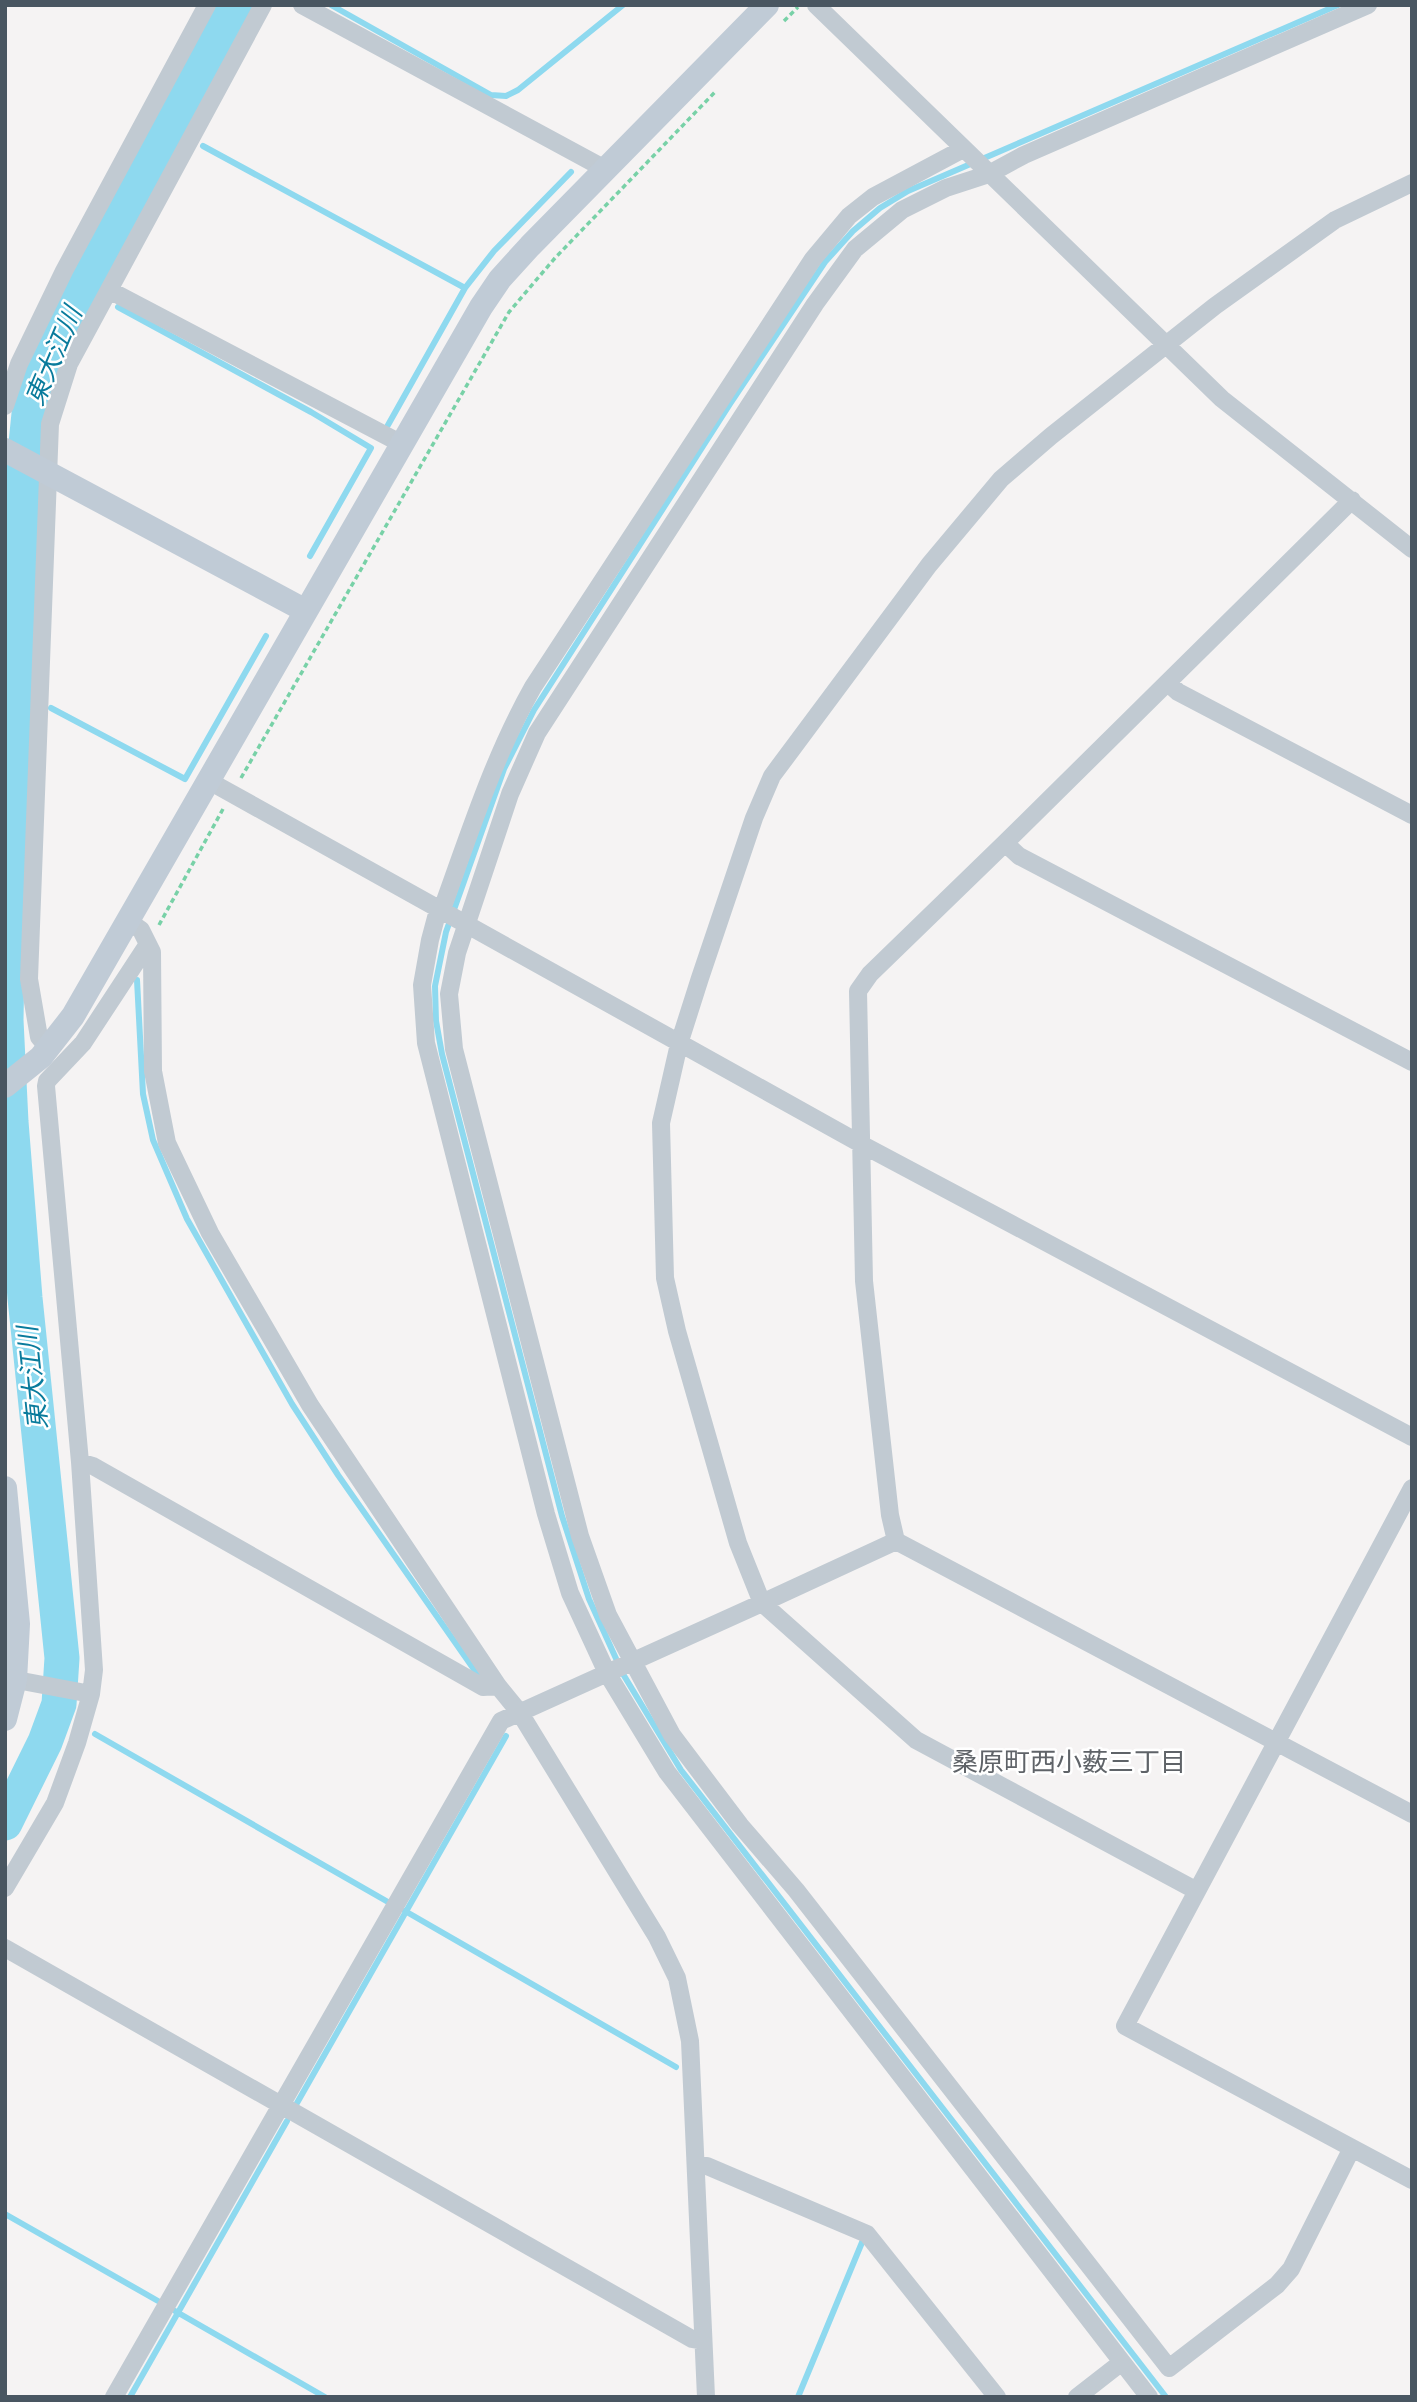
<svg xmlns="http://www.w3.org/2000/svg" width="1417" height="2402" viewBox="0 0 1417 2402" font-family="'Fira Sans Condensed','Noto Sans JP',sans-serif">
<rect width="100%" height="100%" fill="#f5f3f3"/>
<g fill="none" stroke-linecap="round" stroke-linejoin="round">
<path stroke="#8ed9ef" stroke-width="6" d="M331 5 491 95 506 96 518 90 623 5
M169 128 182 135
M203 146 465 288
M118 307 311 412 371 448 310 556
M388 425 465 288 494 251 571 172
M51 708 185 779 266 636
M137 980 143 1094 153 1140 187 1219 292 1404 338 1475 480 1678
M95 1734 388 1902
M405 1911 676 2067
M297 2103 506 1736
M5 2214 158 2301
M175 2311 325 2397
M130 2397 287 2121
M798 2397 863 2240
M1166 2397 681 1770 623 1674 589 1599 562 1516 442 1054 436 1021 435 986 446 932 504 769 534 710 730 404 825 262 853 231 880 208 908 191 1338 5"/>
<path stroke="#8ed9ef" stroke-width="35" d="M5 1823 45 1742 59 1704 62 1658 25 1298 11 1122 6 1020 8 909 22 483 30 404 58 335 236 5"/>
<path stroke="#78d1a7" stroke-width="3.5" stroke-dasharray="5 3.5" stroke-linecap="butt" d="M784 21 798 7
M241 778 509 312 555 258 715 92
M159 925 223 809"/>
<path stroke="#c1cad2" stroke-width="18" d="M302 5 605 169
M816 5 1222 399 1412 549
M1368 5 1024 155 989 174 946 188 902 210 855 249 815 304 537 733 510 794 457 953 449 994 454 1049 580 1536 608 1615 672 1735 740 1825 796 1890 1169 2368 1277 2285 1291 2269 1352 2148 1125 2026 1412 1488
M109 290 402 444
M5 406 19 364 64 271 207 5
M1352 500 1005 843 870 974 858 991 864 1281 890 1515 896 1541 1412 1814
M1168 683 1178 692 1412 815
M209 781 861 1144 1412 1437
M1005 843 1019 856 1412 1062
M438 910 430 940 422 985 426 1043 546 1514 570 1593 607 1673 667 1772 1149 2397
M441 912C469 835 493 758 533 687L813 259 849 216 873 197 963 149
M128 921 141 930 152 952 153 1071 167 1143 210 1233 310 1405 498 1686 520 1713 657 1937 677 1978 690 2041 706 2397
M49 1049 39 1037 29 979 50 424 69 364 263 5
M80 1462 93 1466 483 1687 498 1686
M896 1541 762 1603 738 1543 677 1331 665 1278 661 1123 679 1044 700 978 754 818 772 776 929 565 1001 479 1051 436 1215 306 1335 220 1412 183
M6 1678 91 1694 94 1670 80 1462 46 1086 47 1081 83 1043 148 944
M5 1888 55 1803 77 1743 91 1694
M5 1948 692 2339 703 2341
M1352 2148 1412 2180
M696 2166H707L867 2234 997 2397
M114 2397 501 1721 762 1603 916 1740 1197 1891
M1077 2397 1122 2362"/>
<path stroke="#c0cbd6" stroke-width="24" d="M5 450 306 611
M5 1086 41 1057 73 1016 481 307 500 279 530 246 767 5
M5 1488 18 1624 15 1680 5 1719"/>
</g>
<g text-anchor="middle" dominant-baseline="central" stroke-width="5" stroke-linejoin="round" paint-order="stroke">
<g font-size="26" font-style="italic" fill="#097b9c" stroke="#fff">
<text transform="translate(54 356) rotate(-67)">東大江川</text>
<text transform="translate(33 1378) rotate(-96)">東大江川</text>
</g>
<g font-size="26" fill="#5f6368" stroke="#fff">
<text x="1069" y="1762">桑原町西小薮三丁目</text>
</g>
</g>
<rect width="1417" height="2402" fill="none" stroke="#495661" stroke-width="14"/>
</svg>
